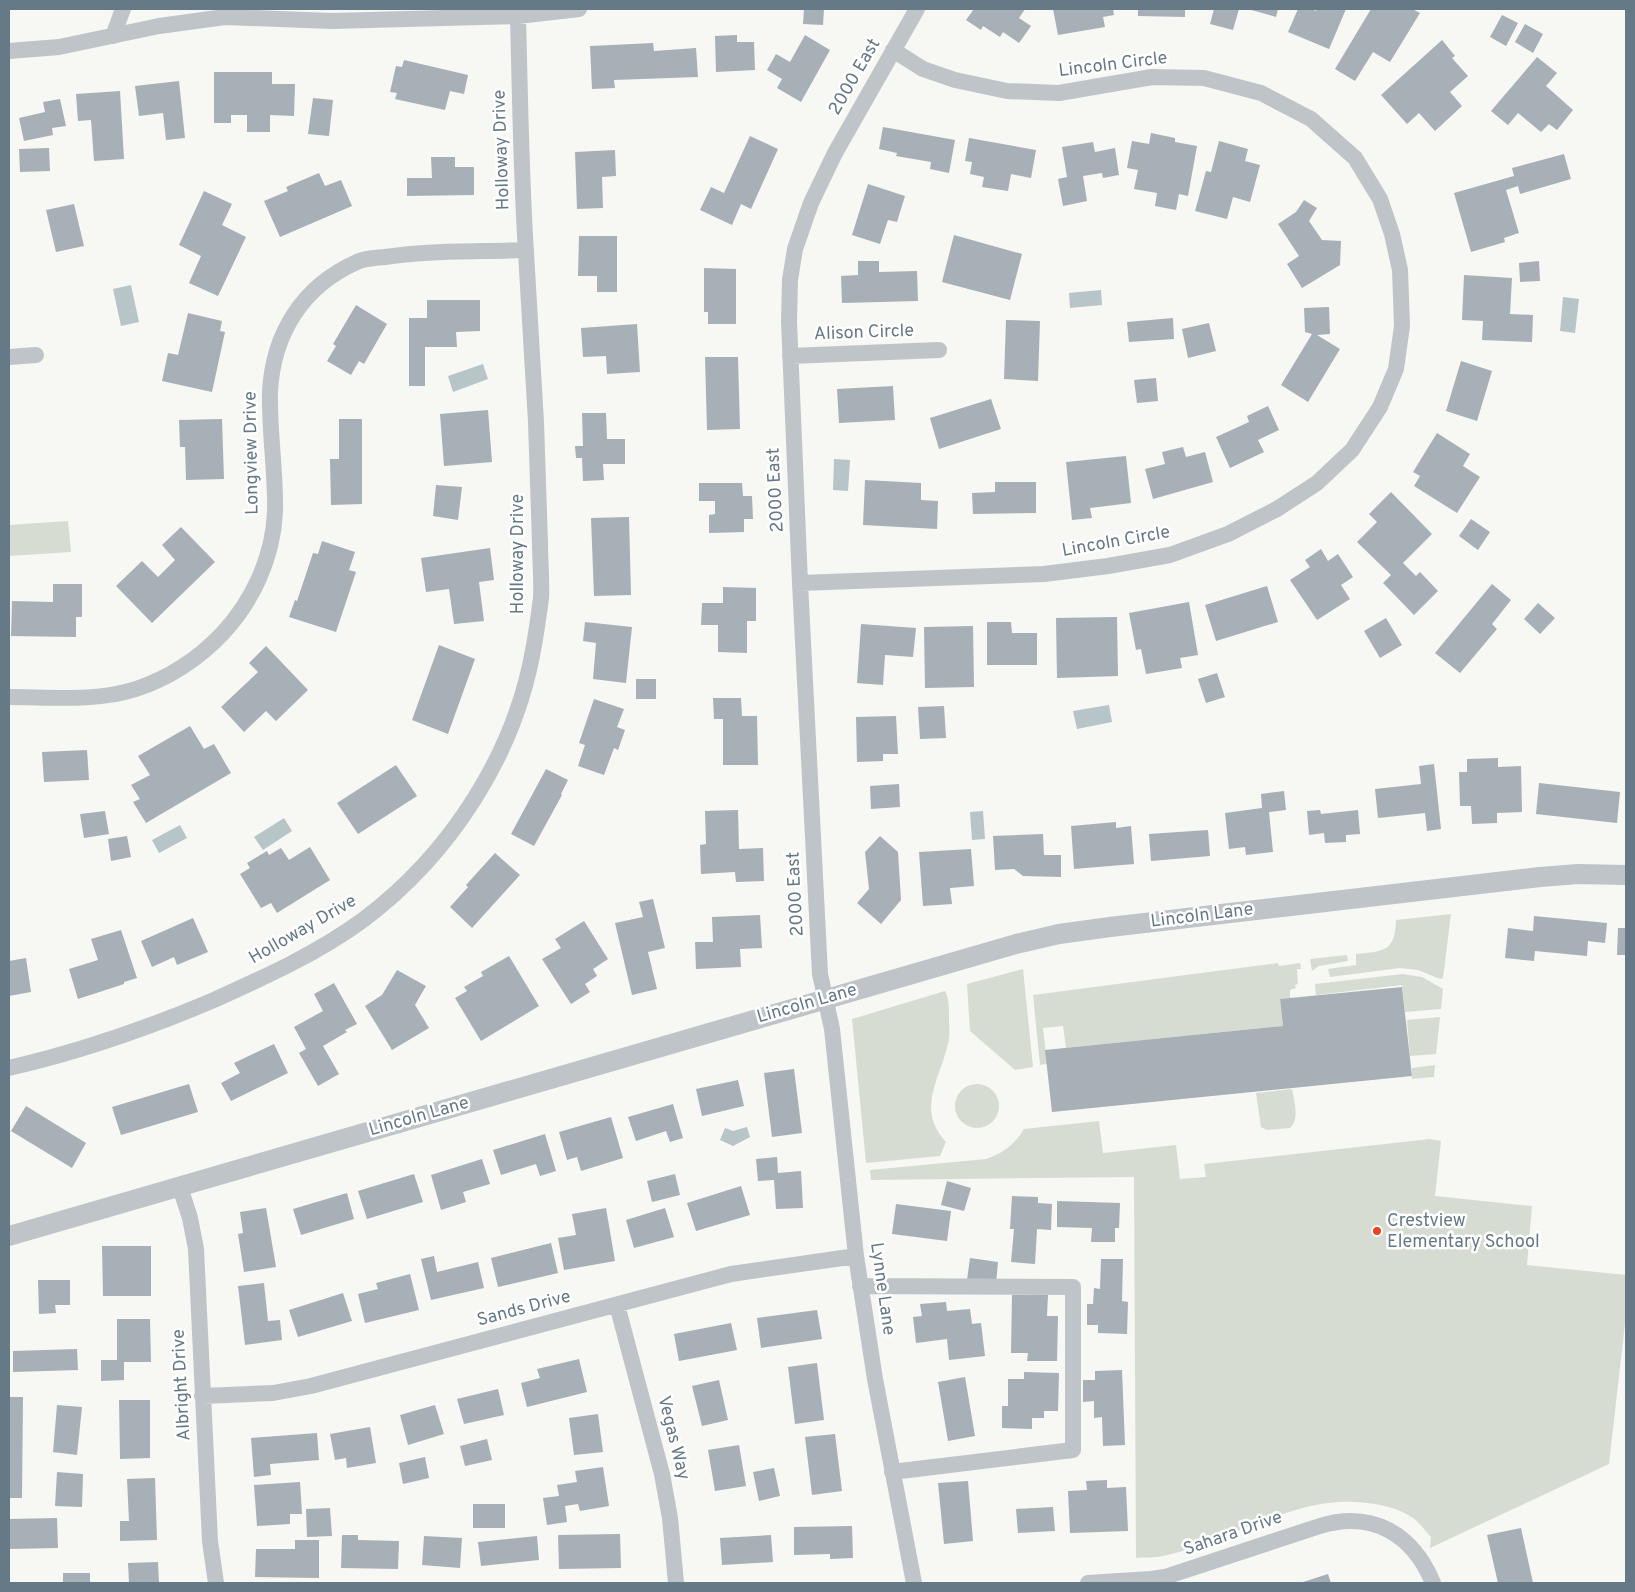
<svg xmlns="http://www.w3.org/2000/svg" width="1635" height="1592" viewBox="0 0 1635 1592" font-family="Overpass,sans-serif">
<rect width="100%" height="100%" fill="#f7f7f4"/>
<path fill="#d7dcd3" d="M68 521 71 552 9 556V525Z
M1451 914 1443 978 1440 979 1418 970 1400 968 1330 977 1328 969 1356 965V954C1384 951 1395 952 1396 920Z
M1347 955 1348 961 1319 966 1312 971 1310 959Z
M1278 963 1279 966 1300 963 1301 969H1297L1298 984 1295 985 1296 988 1290 990V998L1280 999 1283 1026 1066 1048 1063 1026 1043 1028 1047 1064 1040 1065 1033 995Z
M1023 969 1033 1067 1015 1070 970 1031 967 984Z
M1403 974 1422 977 1443 989 1441 1009 1405 1012 1402 985 1316 995 1315 984Z
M945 991C949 999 949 1008 949 1017 949 1026 950 1036 948 1044 939 1081 916 1109 946 1142L940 1156 866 1163 852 1019Z
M1440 1017 1436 1054 1410 1056 1407 1020Z
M1435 1065 1434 1077 1412 1079V1068Z
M955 1106a22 22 0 1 1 44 0a22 22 0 1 1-44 0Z
M1292 1089C1294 1100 1300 1120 1290 1128L1267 1130 1261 1127 1256 1093Z
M1099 1121 1103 1153 1176 1145 1180 1179 1206 1177 1204 1164 1430 1139 1441 1141 1435 1196 1532 1206 1527 1265 1626 1275V1315L1609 1464 1430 1548 1431 1537C1425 1531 1420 1523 1413 1518 1401 1510 1388 1506 1374 1504 1300 1490 1233 1542 1163 1556 1154 1558 1145 1557 1136 1558L1134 1177 871 1180 870 1170 986 1159C1004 1153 1014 1145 1024 1129Z"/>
<path fill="#b7c5c8" d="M131 285 139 322 121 326 113 289Z
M1101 290 1102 305 1070 308 1069 293Z
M1563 297 1579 299 1575 333 1560 331Z
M483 364 488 379 453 392 448 376Z
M834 459 850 460 848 491 833 490Z
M1109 705 1112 722 1077 729 1073 711Z
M983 811 985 839 972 840 970 812Z
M284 818 292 831 263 850 254 837Z
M180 825 187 838 159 853 152 840Z
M747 1127 750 1137 733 1146 720 1140 725 1128 733 1131Z"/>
<path fill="#a7b0b6" d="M804 9H824L823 25 803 24Z
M974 9H1025L1019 18 1031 26 1019 43 1003 32 1000 37 983 26 981 30 966 20Z
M1053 9H1113L1114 15 1103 17 1105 27 1058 35Z
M1138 9H1185V17L1138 16Z
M1214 9H1239L1233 30 1210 24Z
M1248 9H1278L1276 17Z
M1298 9H1311L1316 11 1317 9H1346L1329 49 1288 32Z
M1371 9H1412L1420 13 1390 62 1373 52 1355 81 1335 69Z
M1502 15 1518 23 1506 46 1490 37Z
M1525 24 1543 34 1533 53 1515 42Z
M737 35V42H754L755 70 716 72 715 36Z
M805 35 830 50 801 102 777 88 782 79 767 70 776 54 790 62Z
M1442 40 1455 56 1452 58 1468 76 1450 92 1462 106 1435 131 1419 113 1407 124 1381 95Z
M653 43 654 51 696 48 698 77 614 80 615 88 592 89 590 46Z
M1537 57 1557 73 1546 86 1573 110 1557 130 1549 124 1541 132 1518 113 1508 125 1491 111Z
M404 60 468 75 464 94 450 91 445 110 395 99 397 93 390 92 396 66 402 67Z
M214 72H272V84H295L294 116 270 115V132H247V115H231V123H214Z
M179 81 185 138 166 140 163 113 139 116 135 86Z
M120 91 124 159 94 161 91 120 78 121 76 94Z
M313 98 333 100 329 136 308 134Z
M60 99 66 126 52 128 53 135 24 141 19 118 45 112 43 102Z
M883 127 955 140 949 173 930 169 931 162 896 156 897 153 879 149Z
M1151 133 1175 138V142L1197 146 1188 196 1179 194 1176 210 1155 206 1157 193 1134 189 1138 170 1127 168 1132 141 1149 144Z
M750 136 778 149 751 209 741 204 732 225 700 210 711 187 724 193Z
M969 138 1036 150 1031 178 1011 174 1008 191 982 187 984 177 970 174 972 162 965 161Z
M1219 141 1248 149 1245 161 1260 165 1250 202 1233 197 1227 219 1195 211 1206 171 1211 172Z
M1093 142 1095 152 1115 148 1119 175 1103 178 1102 173 1083 176 1087 201 1063 206 1058 179 1067 177 1062 147Z
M49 148 50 171 20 172 19 149Z
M615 150 616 176 602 177 603 208 577 209 575 152Z
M1564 154 1571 179 1520 194 1518 186 1506 190 1519 233 1504 238 1505 242 1471 252 1454 193 1514 176 1512 168Z
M431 157H455V167H474V195L407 196V178H432Z
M319 173 325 186 341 180 352 206 280 237 264 201 288 191 286 187Z
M868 184 905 196 897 222 888 220 880 244 852 235Z
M204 191 232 204 222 225 246 237 218 296 189 283 201 256 179 245Z
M1304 200 1317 208 1309 221 1322 240 1341 241 1340 265 1302 288 1287 264 1299 256 1278 224 1296 212Z
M74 204 84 246 56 252 46 210Z
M954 235 1022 254 1010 300 942 282Z
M579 236H617V292H597V276H578Z
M858 261H879V272L917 271 918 301 842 303 841 276 858 275Z
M1539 261 1540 281 1520 282 1519 263Z
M704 268 736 269V324H708V312H704Z
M1464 275 1512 278 1510 314 1533 315 1532 342 1482 340 1483 321 1462 320Z
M427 300H480V331L456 332 457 347H425V386H409V318H427Z
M356 305 387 324 364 364 359 361 351 375 327 361 336 346 333 344Z
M1329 307 1330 334 1317 335 1340 349 1308 402 1281 385 1312 334 1305 332 1304 308Z
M188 313 222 321 220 331 225 332 212 392 162 381 168 353 178 355Z
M1173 318 1174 339 1129 342 1127 322Z
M1006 320 1040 321 1038 381 1004 379Z
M1209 323 1216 351 1188 358 1182 329Z
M637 324 640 372 607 374 606 356 583 357 581 328Z
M705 357H738L740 429 707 430Z
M1461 361 1492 371 1477 421 1446 411Z
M1156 378 1158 401 1137 403 1134 380Z
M893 386 895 420 839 423 837 389Z
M991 399 1001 429 939 449 930 418Z
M1268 406 1279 430 1258 440 1264 452 1230 468 1216 437 1249 422 1247 416Z
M488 410 492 462 444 466 440 414Z
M582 413H606L607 439H625V464H603L604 480 583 481 582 458H576L575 446H583Z
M222 419 224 479 186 480 185 447H180L179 420Z
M339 419H362V504L331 505 330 459H339Z
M1437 433 1470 454 1463 466 1480 477 1457 513 1414 486 1420 476 1413 472Z
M1183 447 1186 457 1205 452 1213 482 1153 499 1145 469 1165 464 1162 452Z
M1126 456 1131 503 1090 508 1092 518 1072 520 1066 462Z
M865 480 921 483V500L938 501 937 529 863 525Z
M995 482H1036V513L973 514 972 493 995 492Z
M699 483H742L743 496H752L753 519H744V532L709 533V515L715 514V501H699Z
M436 485 462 487 458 520 433 516Z
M1391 492 1432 534 1403 563 1416 576 1420 572 1438 591 1414 615 1383 583 1391 575 1357 542 1377 522 1369 514Z
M629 517 631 595 594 596 591 518Z
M1471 519 1490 532 1478 550 1459 536Z
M181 527 215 562 152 623 116 586 142 561 158 577 175 560 162 545Z
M322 541 355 552 349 570 356 572 336 632 289 617 295 600 297 601 313 553 318 554Z
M490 548 494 580 479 582 484 621 454 624 449 589 426 592 421 558Z
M1321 549 1328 561 1338 554 1353 577 1341 585 1350 599 1317 620 1290 580 1310 567 1305 560Z
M53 584H82V617H76V637L11 636 12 601 53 602Z
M1492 584 1511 600 1492 624 1497 629 1460 673 1435 653Z
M1267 586 1278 622 1216 641 1205 605Z
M723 587 756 588V621H747V653L718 652V625H701L702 603H723Z
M1189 602 1198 655 1180 658 1182 668 1146 674 1141 649 1136 650 1129 613Z
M1538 603 1555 618 1540 634 1524 619Z
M1117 617 1118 676 1057 678 1056 618Z
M1386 618 1402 645 1380 658 1364 631Z
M585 622 632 627 626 683 593 679 596 643 583 641Z
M987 622H1011L1012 633H1037V665H987Z
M861 624 916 628 913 657 885 655 883 685 857 683Z
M973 626 974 687 925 688 924 627Z
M439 645 475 659 448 734 412 720Z
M266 646 308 690 276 721 266 711 244 732 221 707 258 672 249 663Z
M1217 673 1225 697 1206 703 1198 679Z
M636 679H656V699H636Z
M713 698H741L742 716H757L758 765H723V719H714Z
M594 699 624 709 617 727 625 730 618 750 614 748 604 775 578 766 585 745 579 743Z
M944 706 946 738 920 739 918 707Z
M896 716 898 754H883V761L857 762 856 717Z
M190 726 204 749 214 744 231 773 146 823 133 802 140 799 131 785 150 775 138 756Z
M87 750 89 780 44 782 42 752Z
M1498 758V767L1521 766 1522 812 1497 813V823L1472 824 1471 806H1460L1459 772H1467V759Z
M1434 764 1441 829 1427 831 1425 813 1378 818 1375 789 1421 784 1419 766Z
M396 765 417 796 358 834 337 803Z
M546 769 568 780 561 794 562 795 534 846 511 834Z
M1539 783 1620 792 1617 823 1536 814Z
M899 784 900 807 871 809 870 786Z
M1284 791 1286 810 1269 812 1273 852 1246 855 1245 847 1229 849 1225 813 1262 808 1261 794Z
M738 810 739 849 763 848 764 881 736 882 735 872 701 874 700 845 706 844 705 811Z
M1320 810 1321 814 1358 810 1360 834 1346 835V842L1325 843 1324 833 1309 835 1307 811Z
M105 811 109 834 84 838 80 814Z
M1116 822V828L1131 826 1134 864 1074 869 1071 826Z
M1208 830 1210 856 1151 861 1149 834Z
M1043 834 1044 855H1061V877L1023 876 1014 869 995 870 993 836Z
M127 836 131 857 111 861 108 839Z
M880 836 898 852 901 900 881 924 857 903 869 889 865 852Z
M310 847 330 880 277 913 271 903 261 908 240 874 250 868 247 863 267 851 269 855 281 848 289 860Z
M971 849 974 886 950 888 952 904 923 906 919 852Z
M495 853 520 875 472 928 450 907 468 887 466 885Z
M653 899 665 948 648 952 657 989 632 995 615 923 643 917 639 902Z
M760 915 762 948 740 949 741 967 696 969 695 942H713L712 917Z
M1534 916 1607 923 1605 943 1588 941 1587 956 1535 951 1534 961 1505 958 1508 928 1533 931Z
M193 918 208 952 177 965 174 957 152 967 141 941Z
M584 921 608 959 593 969 597 976 585 984 590 992 571 1004 542 959 561 948 555 939Z
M1618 928H1626V955H1617Z
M121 930 137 978 124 982V984L78 999 69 969 98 960 91 939Z
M509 956 539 1006 481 1041 455 998 467 991 464 987 483 976 481 972Z
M26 958 31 992 9 996V961Z
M397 970 426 986 415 1005 429 1028 392 1050 365 1006 382 995Z
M334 983 357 1024 345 1030 347 1032 323 1046 339 1074 318 1086 299 1053 306 1049 294 1027 323 1011 314 994Z
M1402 987 1412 1076 1052 1112 1045 1050 1283 1026 1280 999Z
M274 1044 288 1073 231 1101 221 1083 240 1073 234 1063Z
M794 1069 802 1133 772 1137 764 1073Z
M738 1080 744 1106 702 1116 696 1089Z
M189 1084 198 1112 121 1135 112 1107Z
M673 1104 683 1138 670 1142 666 1131 636 1141 628 1117Z
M26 1106 86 1143 72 1168 11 1131Z
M611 1117 623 1158 581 1171 577 1157 567 1160 559 1132Z
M545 1134 556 1171 540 1176 536 1164 501 1175 493 1150Z
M777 1157 778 1173 801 1171 803 1208 776 1209 774 1180 758 1181 756 1159Z
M482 1159 490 1184 463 1192 466 1202 441 1210 431 1175Z
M414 1174 423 1202 367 1219 358 1191Z
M675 1174 680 1195 652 1202 647 1181Z
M947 1181 971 1188 964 1211 941 1205Z
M741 1186 750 1215 696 1231 687 1203Z
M347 1193 354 1219 301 1235 293 1209Z
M1012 1196 1038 1197V1203L1052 1204 1051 1230 1037 1229 1035 1264 1011 1262 1014 1229H1010Z
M1057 1201 1120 1203 1119 1228H1115V1242H1091L1092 1228 1057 1227Z
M896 1204 951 1211 947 1241 892 1234Z
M266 1208 276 1267 244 1272 238 1234 243 1233 240 1212Z
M606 1208 615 1261 564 1270 558 1238 576 1235 572 1214Z
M665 1208 674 1237 634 1248 626 1220Z
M551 1243 558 1273 498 1287 491 1258Z
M102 1246H151V1296H103Z
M434 1256 437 1272 478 1262 484 1288 431 1300 421 1259Z
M970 1258 998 1262 996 1283 967 1280Z
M1101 1259H1123L1122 1301 1128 1302 1127 1334 1098 1333V1325H1087V1304H1093L1094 1288 1100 1289Z
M410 1274 419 1310 365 1323 358 1294 378 1289 376 1283Z
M38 1280H70V1305H55L56 1313 39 1314Z
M264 1283 268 1321 280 1320 282 1340 245 1345 238 1286Z
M343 1293 352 1321 298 1337 289 1310Z
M1012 1295H1048L1047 1316H1058L1057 1361H1027L1028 1353H1011Z
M946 1302 947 1311 970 1309 972 1324 981 1323 985 1356 949 1360 947 1339 916 1343 913 1317 922 1316 920 1304Z
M817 1310 822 1339 761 1348 757 1318Z
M117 1319H150L151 1362H124V1380L101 1381V1360H117Z
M731 1323 737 1350 679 1361 674 1334Z
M77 1349 78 1370 13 1372V1351Z
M579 1359 587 1392 527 1407 521 1383 540 1378 537 1369Z
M817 1363 824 1420 795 1424 788 1367Z
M1122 1370 1125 1445 1103 1446 1102 1417 1094 1418V1401L1083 1402V1380H1095V1371Z
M1024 1372 1059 1373 1058 1411H1044V1418H1032V1429L1002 1428V1406H1008V1379H1024Z
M965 1377 975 1436 948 1441 938 1382Z
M719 1380 728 1420 702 1426 692 1386Z
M498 1389 504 1415 464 1424 457 1399Z
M9 1397H23L22 1498H9Z
M119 1400H150V1458L120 1459Z
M57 1405 82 1407 77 1455 53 1452Z
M435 1405 444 1434 408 1445 400 1415Z
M598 1414 603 1452 574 1455 569 1418Z
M370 1427 376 1463 347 1468 346 1458 335 1460 330 1434Z
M317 1433 319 1460 270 1464 271 1475 254 1477 251 1438Z
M835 1434 842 1491 812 1495 805 1437Z
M487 1439 492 1460 465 1466 460 1446Z
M739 1445 746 1486 715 1491 708 1450Z
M425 1457 429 1478 403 1484 399 1463Z
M603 1467 609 1506 580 1511 578 1504 565 1506 567 1522 547 1525 543 1498 559 1496 557 1485 577 1482 575 1471Z
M774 1468 780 1496 759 1501 753 1472Z
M57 1472 83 1474 82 1507 55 1506Z
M155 1478 157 1540 120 1541V1521H129L127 1479Z
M1107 1480V1488L1126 1487 1128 1531 1070 1533 1068 1491 1087 1490 1086 1481Z
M968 1481 973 1541 944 1544 938 1483Z
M300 1482 302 1514H290V1524L257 1526 254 1485Z
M473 1504H505V1528H473Z
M1053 1507 1055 1531 1018 1533 1016 1509Z
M330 1508 332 1536 307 1537 306 1509Z
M57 1518 58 1548 9 1549V1519Z
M852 1526 853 1558 830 1559V1554L794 1555V1527Z
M1521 1528 1533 1583H1498L1487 1535Z
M620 1534 621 1568 559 1569 558 1535Z
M342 1535H358V1540L399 1541 398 1569 341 1568Z
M771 1535 773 1562 722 1565 720 1538Z
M424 1536 462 1538 460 1568 422 1565Z
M537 1536 539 1560 481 1566 478 1542Z
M295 1540H319V1578L255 1577 256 1549H295Z
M158 1562 159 1583H129L128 1563Z
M63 1573H90V1583H63Z
M1328 1574 1331 1583H1300Z"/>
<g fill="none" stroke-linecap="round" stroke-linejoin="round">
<path stroke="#bfc4c8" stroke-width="16" d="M113 36 123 9
M9 51 59 47 159 26 225 17 332 21 518 16 579 9
M790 356 939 350
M9 357 36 355
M800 583 1044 574 1108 566 1170 555 1228 534 1277 509 1317 483 1352 450 1380 407 1396 369 1402 326 1400 270 1392 234 1380 199 1355 158 1311 119 1261 93 1204 78 1152 77 1059 93 1007 91 955 80 923 69 893 50
M9 697C50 697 96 702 136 689 169 678 198 659 222 634 253 601 273 557 275 512 276 472 269 432 270 392 273 333 303 286 357 262 365 258 376 258 385 257 431 250 479 252 526 250
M9 1068C79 1052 148 1028 214 1000 265 977 318 953 363 920 451 854 516 753 534 645 537 629 539 613 541 598 542 580 540 561 540 544 539 503 537 462 536 422 533 365 529 309 526 253 521 174 520 95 518 16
M180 1187 190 1218 196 1249 210 1541 216 1583
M860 1286 1073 1287V1450L892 1472
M617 1305 662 1474 670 1518 676 1583
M202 1396 273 1393 311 1386 731 1274 856 1256
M914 1583 875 1379 856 1256 832 1029 820 974 800 583 789 322 790 280 795 249 811 203 835 153 917 9
M1088 1583 1151 1579 1165 1577 1320 1526C1372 1510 1413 1534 1433 1583"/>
<path stroke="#bfc4c8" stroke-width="20" d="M9 1236 1016 944 1059 934 1110 927 1540 877 1578 874 1626 875"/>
</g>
<circle fill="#e94522" stroke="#fff" stroke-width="2" cx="1377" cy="1231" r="5"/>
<g text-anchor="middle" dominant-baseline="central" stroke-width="5" stroke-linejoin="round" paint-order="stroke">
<g font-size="18" fill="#657986" stroke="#fff">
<text transform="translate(1113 65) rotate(-7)">Lincoln Circle</text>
<text transform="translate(855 77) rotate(-60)">2000 East</text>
<text transform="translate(502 150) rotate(-92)">Holloway Drive</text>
<text transform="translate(864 333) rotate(-2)">Alison Circle</text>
<text transform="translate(252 453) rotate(-91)">Longview Drive</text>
<text transform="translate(776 490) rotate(-93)">2000 East</text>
<text transform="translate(1116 542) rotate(-10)">Lincoln Circle</text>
<text transform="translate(518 554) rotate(-90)">Holloway Drive</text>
<text transform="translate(796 894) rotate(-93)">2000 East</text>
<text transform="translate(1202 916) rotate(-7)">Lincoln Lane</text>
<text transform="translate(303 930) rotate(-30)">Holloway Drive</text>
<text transform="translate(807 1004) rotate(-16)">Lincoln Lane</text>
<text transform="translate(419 1117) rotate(-16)">Lincoln Lane</text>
<text transform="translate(882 1289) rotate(82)">Lynne Lane</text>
<text transform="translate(524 1309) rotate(-15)">Sands Drive</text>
<text transform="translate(182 1385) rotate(-93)">Albright Drive</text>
<text transform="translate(673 1438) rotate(76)">Vegas Way</text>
<text transform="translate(1233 1534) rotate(-19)">Sahara Drive</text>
</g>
<g font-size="18" fill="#657986" stroke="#fff" text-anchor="start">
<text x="1387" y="1221">Crestview<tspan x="1387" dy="21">Elementary School</tspan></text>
</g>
</g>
<rect width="1635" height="1592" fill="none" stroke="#657986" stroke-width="20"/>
</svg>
